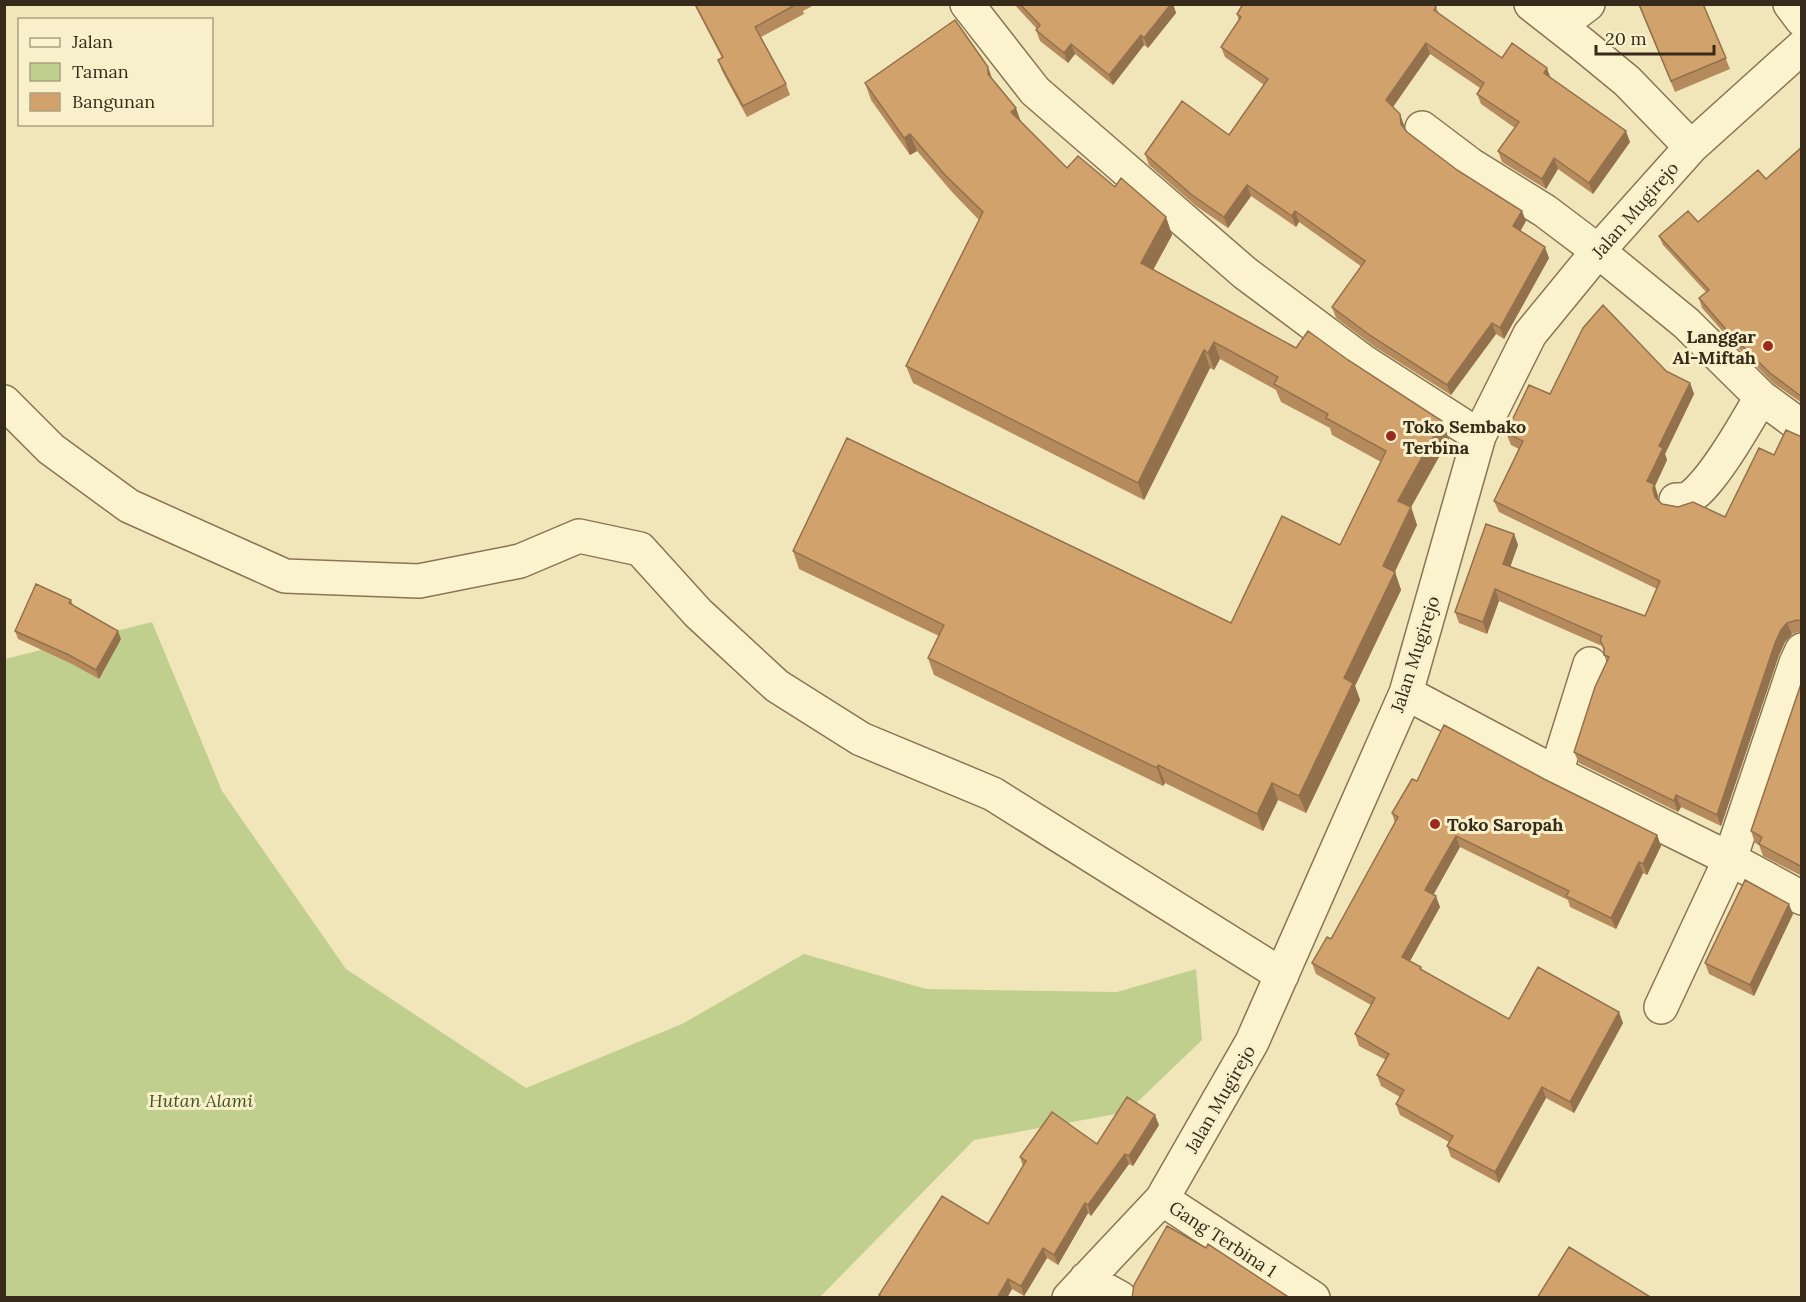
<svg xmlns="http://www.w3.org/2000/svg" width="1806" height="1302" viewBox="0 0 1806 1302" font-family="Lora,serif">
<rect width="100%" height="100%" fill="#f1e6ba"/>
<path fill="#c1cf8e" d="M152 622 222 791 346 969 526 1088 682 1024 804 954 926 989 1117 992 1196 969 1202 1040 1127 1112 974 1140 820 1297 5 1298V659Z"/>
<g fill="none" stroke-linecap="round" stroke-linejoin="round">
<defs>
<path id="minor" d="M967 4 1035 91 1245 273 1364 362 1479 436
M1531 4 1582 44 1627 81 1691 147
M1790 4 1802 20
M1559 26 1588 4
M1422 128 1471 165 1545 211 1598 251 1686 323 1761 397 1802 427
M4 402 51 449 129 506 285 576 419 581 520 561 579 536 640 549 698 613 777 686 861 739 993 794 1282 975
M1676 500C1680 500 1683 500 1686 499 1707 493 1749 418 1761 397
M1406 693 1556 773 1730 859 1802 898
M1556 773 1590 664
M1661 1007 1730 859 1796 663 1802 650
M1162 1199 1313 1298
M1086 1279 1120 1298
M1069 1298 1162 1199 1252 1042 1406 693 1479 436 1530 334 1598 251 1691 147 1802 47"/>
</defs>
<use href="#minor" stroke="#897553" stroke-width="36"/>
<use href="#minor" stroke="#fbf3ce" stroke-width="33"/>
</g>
<path fill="#b58b5e" d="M694 4H816L803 11 804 14 761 37 786 84 790 95 747 117 722 71 718 60 722 58Z
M1014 4H1173L1176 13 1148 48 1144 45 1113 85 1075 54 1068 63 1040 41 1036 30 1037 29Z
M1638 4H1703L1730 69 1675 92Z
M1436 7 1439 14 1502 58 1551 78 1630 142 1593 194 1558 169 1546 189 1502 162 1498 151 1515 128 1481 104 1477 94 1480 88 1430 54 1393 107 1404 125V128L1407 132 1526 221 1520 231 1549 258 1504 339 1496 334 1451 395 1375 347 1336 318 1332 307 1362 267 1299 222 1296 227 1251 196 1228 228 1196 206 1149 165 1145 154 1229 135 1264 85 1225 57 1221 47 1239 21 1237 14Z
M988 67 992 80 1021 121 1067 168 1115 187 1166 217 1172 235 1153 270 1296 348 1348 360 1442 421 1449 439 1411 507 1417 525 1395 572 1401 590 1355 686 1360 700 1306 813 1278 800 1263 831 1165 783 1163 786 934 675 928 658 939 636 799 569 793 551 1231 623 1340 545 1381 462 1332 435 1330 428 1281 402 1276 390 1220 359 1214 370 1210 368 1144 500 913 383 906 366 979 220 952 192 917 151 910 155 871 100 865 83Z
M1802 147V403L1773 383 1732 342 1702 308 1699 298 1706 292 1663 245 1659 236 1698 222 1766 179Z
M1666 371 1690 383 1694 394 1665 454 1667 460 1655 486 1658 496V500L1662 504 1725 517 1774 455 1802 437V631L1792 634 1785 642 1779 655 1721 826 1681 807 1678 812 1579 763 1574 752 1607 662 1602 646 1499 601 1487 634 1459 623 1455 612 1514 534 1518 545 1510 567 1645 616 1657 589 1499 512 1494 501 1519 449 1511 445 1506 433 1550 394Z
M71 600 73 605 121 639 99 679 72 664 18 639 15 631Z
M1802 681V876L1763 856 1759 845 1755 843 1751 831Z
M1544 779 1657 835 1661 846 1647 875 1643 873 1616 929 1570 907 1568 900 1460 847 1433 894 1440 907 1410 961 1421 967 1422 970 1509 1019 1623 1023 1574 1113 1546 1098 1499 1183 1451 1157 1447 1146 1449 1142 1400 1115 1396 1104 1400 1097 1381 1086 1377 1075 1386 1060 1359 1046 1355 1034 1371 1005 1316 974 1312 963 1331 939 1395 823 1392 813 1417 781Z
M1793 914 1754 996 1709 974 1705 963Z
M1159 1125 1133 1166 1129 1164 1091 1216 1088 1213 1058 1265 1047 1258 1024 1296 1012 1289 1007 1298H880L879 1295 988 1224 1023 1166 1020 1157 1097 1144Z"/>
<path fill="#93714c" d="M1171 4H1173L1176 13 1148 48 1144 38Z
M1141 35 1144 45 1113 85 1109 75Z
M1426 43 1430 54 1390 111 1386 100Z
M1071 44 1075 54 1068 63 1064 53Z
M988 67 994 84 988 74Z
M1547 68 1551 79 1544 73Z
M1016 108 1022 125 1011 112Z
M1400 114 1404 125 1405 135 1401 124Z
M1626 131 1630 142 1593 194 1589 183Z
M910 134 917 151 910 155 904 138Z
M1554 158 1558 169 1546 189 1542 179Z
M1247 185 1251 196 1228 228 1224 217Z
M1295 211 1299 222 1296 227 1292 216Z
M1522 211 1526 221 1517 237 1513 226Z
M1166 217 1172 235 1147 281 1141 263Z
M1545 247 1549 258 1504 339 1500 328Z
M1492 323 1496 334 1451 395 1447 385Z
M1214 342 1220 359 1214 370 1208 353Z
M1204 350 1210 368 1144 500 1138 483Z
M1690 383 1694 394 1665 454 1667 460 1655 486 1658 496 1657 501 1647 481 1659 446Z
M1442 421 1449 439 1405 518 1398 501Z
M1411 507 1417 525 1389 583 1383 566Z
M1514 534 1518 545 1507 576 1503 564Z
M1395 572 1401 590 1355 686 1360 700 1306 813 1299 796 1344 678Z
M1495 589 1499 601 1487 634 1483 622Z
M1787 623 1792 634 1785 642 1779 655 1721 826 1717 815 1775 643 1781 630Z
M118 631 121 639 99 679 96 670Z
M1158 765 1165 783 1163 786 1157 768Z
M1272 783 1278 800 1263 831 1257 814Z
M1676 795 1681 807 1678 812 1674 801Z
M1657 835 1661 846 1647 875 1643 864Z
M1456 836 1460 847 1430 901 1425 890Z
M1639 862 1643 873 1616 929 1611 918Z
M1436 896 1440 907 1406 968 1402 957Z
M1789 904 1793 914 1754 996 1750 985Z
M1619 1012 1623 1023 1574 1113 1570 1102Z
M1542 1087 1546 1098 1499 1183 1495 1172Z
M1155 1115 1159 1125 1133 1166 1129 1156Z
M1125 1154 1129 1164 1091 1216 1088 1205Z
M1085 1203 1088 1213 1058 1265 1054 1255Z
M1043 1248 1047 1258 1024 1296 1021 1286Z
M1008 1279 1012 1289 1007 1298H997Z"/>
<path fill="#d2a26d" stroke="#93714c" stroke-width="1.5" d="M695 4H797L755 27 786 84 743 106 718 60 723 57Z
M1020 4H1171L1144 38 1141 35 1109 75 1071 44 1064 53 1036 30 1040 25Z
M1243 4H1433L1436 7 1434 10 1502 58 1512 43 1547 68 1544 73 1626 131 1589 183 1554 158 1542 179 1498 151 1519 122 1477 94 1484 83 1426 43 1386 100 1400 114 1401 124 1407 132 1457 170 1522 211 1513 226 1545 247 1500 328 1492 323 1447 385 1371 336 1332 307 1365 261 1295 211 1292 216 1247 185 1224 217 1192 195 1145 154 1182 101 1229 135 1268 79 1221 47 1241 17 1237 14Z
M1639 4H1703L1726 58 1671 81Z
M955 20 988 67V74L1016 108 1011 112 1067 168 1078 156 1115 187 1121 178 1166 217 1141 263 1296 348 1308 331 1348 360 1442 421 1398 501 1411 507 1383 566 1395 572 1344 678 1353 683 1299 796 1272 783 1257 814 1158 765 1157 768 928 658 944 625 793 551 847 438 1231 623 1282 516 1340 545 1386 451 1326 418 1328 414 1274 384 1278 377 1214 342 1208 353 1204 350 1138 483 906 366 983 212 945 175 910 134 904 138 865 83Z
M1802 147V397L1770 373 1729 333 1699 298 1709 290 1659 236 1688 211 1698 222 1758 170 1766 179Z
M1603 305 1666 371 1690 383 1659 446 1663 448 1647 481 1654 484 1653 489 1655 497 1662 504 1678 507 1693 502 1725 517 1759 448 1774 455 1786 430 1802 437V621L1797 620 1787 623 1781 630 1775 643 1717 815 1676 795 1674 801 1574 752 1595 687 1609 657 1604 655V648L1600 640 1602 636 1495 589 1483 622 1455 612 1486 524 1514 534 1503 564 1645 616 1660 581 1494 501 1523 441 1506 433 1529 385 1550 394 1583 328Z
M36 584 71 600 69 603 118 631 96 670 69 655 15 631Z
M1802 681V867L1759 844 1762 837 1751 831Z
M1444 725 1544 779 1657 835 1643 864 1639 862 1611 918 1566 896 1569 891 1456 836 1425 890 1436 896 1402 957 1421 967 1420 969 1509 1019 1538 967 1619 1012 1570 1102 1542 1087 1495 1172 1447 1146 1453 1136 1396 1104 1404 1090 1377 1075 1389 1054 1355 1034 1375 998 1312 963 1327 937 1331 939 1398 817 1392 813 1412 779 1417 781Z
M1745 880 1789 904 1750 985 1705 963Z
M1127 1097 1155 1115 1129 1156 1125 1154 1088 1205 1085 1203 1054 1255 1043 1248 1021 1286 1008 1279 997 1298H883L879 1295 942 1196 988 1224 1026 1161 1020 1157 1052 1112 1097 1144Z
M1167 1226 1206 1248 1208 1244 1290 1298H1132L1134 1285Z
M1569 1247 1652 1298H1537Z"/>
<g fill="#9c2b1f" stroke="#f8f0ca" stroke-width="2">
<circle cx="1768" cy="346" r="6"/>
<circle cx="1391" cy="436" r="6"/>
<circle cx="1435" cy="824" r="6"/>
</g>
<g text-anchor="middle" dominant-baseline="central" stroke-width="6" stroke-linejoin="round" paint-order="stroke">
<g font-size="18" fill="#362b1a" stroke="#f8f0ca">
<text transform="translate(1635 210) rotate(-49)">Jalan Mugirejo</text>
<text transform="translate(1415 654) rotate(-72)">Jalan Mugirejo</text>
<text transform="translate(1220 1099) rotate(-60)">Jalan Mugirejo</text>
<text transform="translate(1223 1239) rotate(33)">Gang Terbina 1</text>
</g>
<g font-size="18" font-weight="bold" fill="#362b1a" stroke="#f8f0ca" text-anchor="start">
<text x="1756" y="336" text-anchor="end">Langgar<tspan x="1756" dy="21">Al-Miftah</tspan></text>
<text x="1403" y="426">Toko Sembako<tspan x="1403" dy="21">Terbina</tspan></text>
<text x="1447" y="824">Toko Saropah</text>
</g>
<g font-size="18" font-style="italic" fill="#41541f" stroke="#f8f0ca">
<text x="201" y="1100">Hutan Alami</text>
</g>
</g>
<rect width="1806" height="1302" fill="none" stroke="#362b1a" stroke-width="12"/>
<rect x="18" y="18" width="195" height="108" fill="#f8f0ca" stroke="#aaa184" stroke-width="1.5"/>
<rect x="30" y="38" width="30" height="9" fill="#fbf3ce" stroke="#aaa184" stroke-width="1.5"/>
<text x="72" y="48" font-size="18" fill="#362b1a">Jalan</text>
<rect x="30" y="63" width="30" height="18" fill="#c1cf8e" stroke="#aaa184" stroke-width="1.5"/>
<text x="72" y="78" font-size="18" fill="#362b1a">Taman</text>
<rect x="30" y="93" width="30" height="18" fill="#d2a26d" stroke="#aaa184" stroke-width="1.5"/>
<text x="72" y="108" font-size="18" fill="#362b1a">Bangunan</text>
<path d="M1596 45v9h118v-9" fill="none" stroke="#362b1a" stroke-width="3"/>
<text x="1605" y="45" font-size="18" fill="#362b1a" stroke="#f8f0ca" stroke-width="4.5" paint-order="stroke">20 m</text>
</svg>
